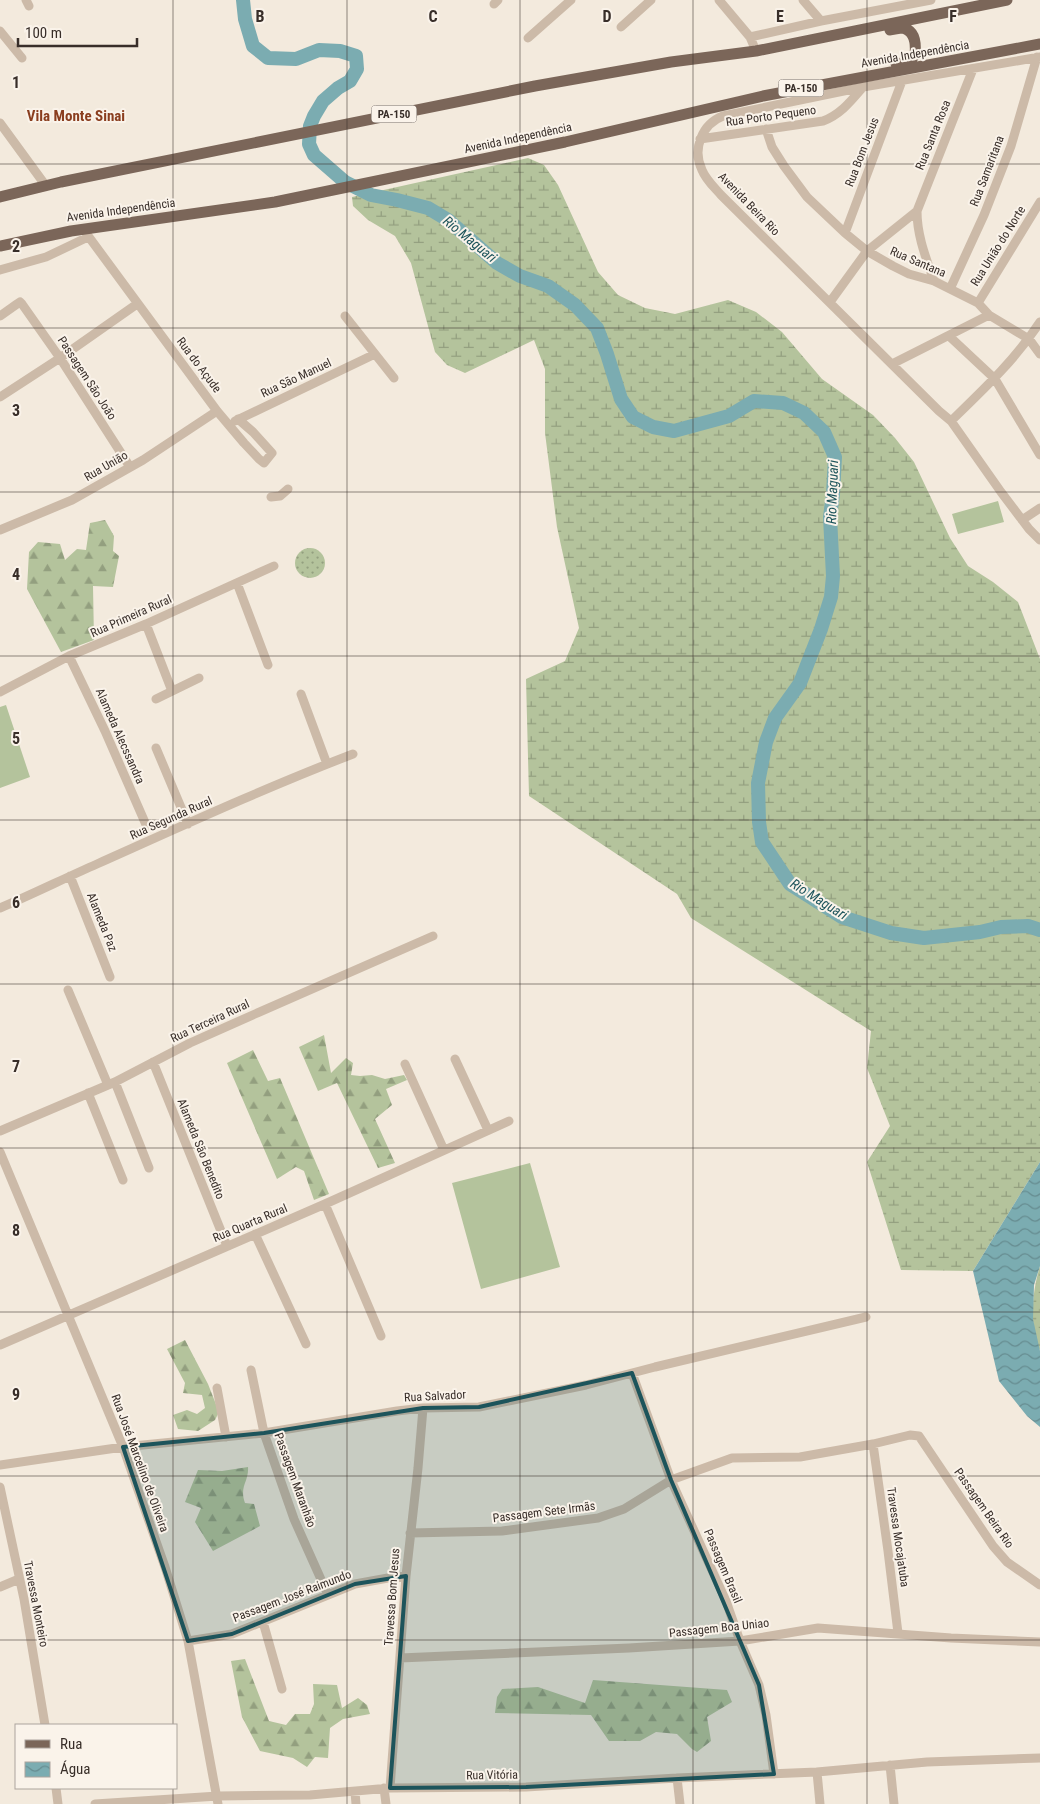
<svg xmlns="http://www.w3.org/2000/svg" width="1040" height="1804" viewBox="0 0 1040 1804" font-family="'Roboto Condensed',sans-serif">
<defs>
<pattern id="grass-dots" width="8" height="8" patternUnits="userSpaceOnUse" patternTransform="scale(1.25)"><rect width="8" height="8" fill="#b4c39c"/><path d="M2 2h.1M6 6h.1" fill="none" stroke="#939f7f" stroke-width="1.8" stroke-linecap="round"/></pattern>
<pattern id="forest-firs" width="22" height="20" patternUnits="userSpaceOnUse" patternTransform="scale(1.25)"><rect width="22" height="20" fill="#b4c39c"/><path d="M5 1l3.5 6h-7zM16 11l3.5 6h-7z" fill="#939f7f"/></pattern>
<pattern id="wetland-marsh" width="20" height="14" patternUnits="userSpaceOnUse" patternTransform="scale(1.25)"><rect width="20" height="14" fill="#b4c39c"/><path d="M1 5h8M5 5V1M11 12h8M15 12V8" fill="none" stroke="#939f7f"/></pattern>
<pattern id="water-waves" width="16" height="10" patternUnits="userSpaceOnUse" patternTransform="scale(1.25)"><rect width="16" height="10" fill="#7bacb1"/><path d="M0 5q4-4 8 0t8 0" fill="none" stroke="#668c90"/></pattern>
</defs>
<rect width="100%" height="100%" fill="#f3eadd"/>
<path fill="url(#grass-dots)" d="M295 563a15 15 0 1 1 30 0a15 15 0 1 1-30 0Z"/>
<path fill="url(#forest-firs)" d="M105 520 114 536 113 551 119 556 113 587 93 586 94 640 61 652 27 589 29 552 38 542 60 544 65 560 77 549 86 550 90 523Z
M324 1035 331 1073 346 1058 353 1063 351 1075 360 1076 372 1075 385 1079 404 1075 407 1080 386 1089 392 1105 375 1119 395 1163 378 1168 337 1083 318 1091 299 1047Z
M253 1050 268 1081 280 1078 329 1194 314 1200 304 1171 296 1167 277 1179 227 1063Z
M185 1340 208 1384 219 1412 215 1420 198 1431 178 1429 173 1415 187 1410 197 1414 205 1408 202 1395 183 1393 185 1383 167 1349Z
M248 1467C249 1482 239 1486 245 1503L254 1504 260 1526 213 1551 195 1522 201 1508 185 1502 198 1470 222 1471Z
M245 1659 269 1721 286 1725 295 1714H310L314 1704 313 1684 337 1685 342 1708 358 1698 367 1705 370 1714 343 1719 330 1728 328 1758 315 1757 307 1767 293 1758 260 1751 242 1717 231 1661Z
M593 1680 727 1690 732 1702 707 1717 711 1741 697 1752 692 1749 677 1734 656 1732 640 1741H609L591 1715 495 1713 497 1697 502 1689 538 1687 585 1703Z"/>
<path fill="url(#wetland-marsh)" d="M528 158 544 165 558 185 598 272 618 295 645 308 675 314 728 300 756 312 782 332 822 379 873 415 895 438 914 462 950 538 968 566 993 582 1018 602 1040 659V1162L973 1271 901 1270 867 1162 890 1126 867 1068 871 1031 691 918 677 894 529 796 526 679 565 661 579 628 557 527 545 433V369L534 340 465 373 447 365 435 352 411 263 395 236 368 220 353 206 352 197Z
M1040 1266V1351C1029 1325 1032 1292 1040 1266Z"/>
<path fill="#b4c39c" d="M998 501 1004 522 958 534 952 514Z
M6 705 30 777 0 788V707Z
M530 1163 560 1267 481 1289 452 1183Z"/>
<path fill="url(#water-waves)" d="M1040 1162V1266L1034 1285 1033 1319 1040 1351V1427L1027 1416 999 1381 973 1271Z"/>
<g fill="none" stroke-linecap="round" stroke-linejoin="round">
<path stroke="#7bacb1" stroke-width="14" d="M243 0 245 19 253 46 268 58 296 59 319 50 340 51 356 56 357 69 350 81 338 88 323 101 314 116 310 126 309 144 314 155 345 182 371 195 397 200 428 208 448 220 497 263 520 276 548 286 575 305 597 328 607 354 621 399 633 417 653 427 674 431 729 416 754 401 783 403 804 413 824 432 835 457 833 494 830 517 833 576 831 597 821 629 800 683 775 718 766 742 758 783 759 822 762 842 790 884 842 917 891 933 924 938 980 932 1001 927 1028 926 1040 930"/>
<path stroke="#ccbaa8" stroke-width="9" d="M26 0 29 6
M719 0 750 37 756 51
M803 0 821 21
M494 4 498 0
M621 27 651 0
M0 31 22 58
M750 37 821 21 931 0
M528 38 571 0
M1040 57 863 87 723 116C702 124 692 149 702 170 706 180 714 187 721 195L939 411 951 421 1001 492 1029 529 1040 540
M0 123 46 186
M766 129 772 147 784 166 807 197 845 233 867 251 893 266 909 274 934 281 978 303 989 315 1029 339 1040 354
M700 139 823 121C841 114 851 101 863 87
M83 229 217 411 244 443 259 459 264 463 272 453 253 432 238 419
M845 233 902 81
M0 270 46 257 88 237
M934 281C926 258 917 236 917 211L973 69
M950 289 984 215 1011 146 1037 57
M830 302 867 251 917 211
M978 303 1040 202
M0 316 17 304 20 302 22 304 60 358 130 467
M345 316 394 378
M949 336 995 379 1040 455
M892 364 989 315
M0 397 60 358 137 304
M235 421 375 354
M951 421C983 390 1015 360 1040 322
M271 497 280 496 288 489
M1022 520 1040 508
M0 530 72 500 143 460 217 411
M237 583 268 665
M146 624 172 691
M69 656 105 731 147 827
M0 692 69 656 146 624 274 566
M301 694 327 764
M156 699 199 678
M156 748 188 824
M70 876 110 977
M0 908C33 894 65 878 97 864 182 826 267 787 353 754
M68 990 108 1085
M455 1059 488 1130
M153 1062 227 1246
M405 1064 444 1150
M115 1082 149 1168
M88 1093 123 1180
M0 1131 115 1082 190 1043 255 1014 433 936
M0 1152 123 1447 165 1567 188 1641 218 1804
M325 1204 381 1336
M255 1234 306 1344
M0 1345 325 1204 509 1121
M251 1370 264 1433 294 1519 328 1595
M632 1373 671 1480 726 1601 740 1641 759 1685 766 1715 774 1774
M217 1388 226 1437
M873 1444 888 1551 898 1633
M0 1465 123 1447 264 1433 397 1411 423 1408 479 1407 586 1385 655 1367 866 1317
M0 1487 24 1599 45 1725
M410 1533 502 1531 598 1518 624 1509 671 1480 732 1458 800 1457 873 1444 910 1435 919 1436 993 1546 1007 1562 1040 1585
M0 1587 19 1579
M263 1622 282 1689
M188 1641 232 1634 355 1584 388 1578 406 1576
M400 1658 629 1648 740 1641 818 1628 951 1638 1040 1642
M890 1765 894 1804
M817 1772 820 1804
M677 1778 680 1804
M56 1788 58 1804
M384 1788 386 1804
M390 1788 406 1576 418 1468 423 1408
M355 1792 356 1804
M95 1804 218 1796 310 1795 390 1788 526 1787 677 1778 817 1772 927 1762 1040 1758"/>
<path stroke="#7b6659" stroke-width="11" d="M890 30C893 30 899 28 902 28 916 30 916 45 915 55L909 62 896 64
M0 197 61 182 535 86 671 62 756 51 1007 0
M0 246 71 231 275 202 565 142 763 96 1040 44"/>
</g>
<path fill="#1d545b" fill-opacity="0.2" stroke="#1d545b" stroke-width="4" stroke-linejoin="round" d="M632 1373 671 1480 759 1685 774 1774 526 1787 390 1788 406 1576 355 1584 232 1634 188 1641 123 1447 264 1433 423 1408 479 1407Z"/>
<path fill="none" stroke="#382e29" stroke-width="1" stroke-opacity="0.55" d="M173 0V1725M347 0V1804M520 0V1804M693 0V1804M867 0V1804M0 164H1040M0 328H1040M0 492H1040M0 656H1040M0 820H1040M0 984H1040M0 1148H1040M0 1312H1040M0 1476H1040M0 1640H1040M173 1788V1804"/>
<g text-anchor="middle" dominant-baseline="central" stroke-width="4" stroke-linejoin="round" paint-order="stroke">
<g fill="#faf3ea" stroke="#726963" stroke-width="1">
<rect x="778.5" y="79.5" width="45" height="17" rx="4"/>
<rect x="371.5" y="105.5" width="45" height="17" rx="4"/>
</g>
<g font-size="11" font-weight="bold" fill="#382e29">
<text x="801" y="88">PA-150</text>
<text x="394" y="114">PA-150</text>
</g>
<g font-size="12" fill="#382e29" stroke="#faf3ea">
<text transform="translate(915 54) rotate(-10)">Avenida Independência</text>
<text transform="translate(771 116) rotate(-8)">Rua Porto Pequeno</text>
<text transform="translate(933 135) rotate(-68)">Rua Santa Rosa</text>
<text transform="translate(518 138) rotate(-12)">Avenida Independência</text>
<text transform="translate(862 152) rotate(-69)">Rua Bom Jesus</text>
<text transform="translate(987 171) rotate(-69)">Rua Samaritana</text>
<text transform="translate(749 204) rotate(46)">Avenida Beira Rio</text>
<text transform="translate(121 210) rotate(-8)">Avenida Independência</text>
<text transform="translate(998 246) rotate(-58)">Rua União do Norte</text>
<text transform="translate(918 262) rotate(23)">Rua Santana</text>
<text transform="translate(199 365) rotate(53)">Rua do Açude</text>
<text transform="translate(87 378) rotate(57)">Passagem São João</text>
<text transform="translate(296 378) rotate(-25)">Rua São Manuel</text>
<text transform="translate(106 466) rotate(-30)">Rua União</text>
<text transform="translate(131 616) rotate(-24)">Rua Primeira Rural</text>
<text transform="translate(120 736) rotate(66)">Alameda Alecssandra</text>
<text transform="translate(171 818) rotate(-24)">Rua Segunda Rural</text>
<text transform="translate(102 922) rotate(68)">Alameda Paz</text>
<text transform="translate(210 1021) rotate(-25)">Rua Terceira Rural</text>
<text transform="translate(201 1149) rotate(68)">Alameda São Benedito</text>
<text transform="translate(250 1223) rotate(-23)">Rua Quarta Rural</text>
<text transform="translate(435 1396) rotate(-3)">Rua Salvador</text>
<text transform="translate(140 1463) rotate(70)">Rua José Marcelino de Oliveira</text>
<text transform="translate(295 1480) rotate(70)">Passagem Maranhão</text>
<text transform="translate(984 1508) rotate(55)">Passagem Beira Rio</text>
<text transform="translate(544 1512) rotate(-7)">Passagem Sete Irmãs</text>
<text transform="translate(898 1537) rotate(82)">Travessa Mocajatuba</text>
<text transform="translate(723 1566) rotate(67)">Passagem Brasil</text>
<text transform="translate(292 1596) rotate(-21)">Passagem José Raimundo</text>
<text transform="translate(392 1597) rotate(-86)">Travessa Bom Jesus</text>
<text transform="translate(36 1604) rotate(79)">Travessa Monteiro</text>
<text transform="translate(719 1628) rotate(-6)">Passagem Boa Uniao</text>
<text transform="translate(492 1775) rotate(-1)">Rua Vitória</text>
</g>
<g font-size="14" font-style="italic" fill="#1d545b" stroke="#faf3ea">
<text transform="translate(470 239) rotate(39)">Rio Maguari</text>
<text transform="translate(832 492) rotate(-88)">Rio Maguari</text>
<text transform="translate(819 899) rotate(32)">Rio Maguari</text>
</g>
<g font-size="15" font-weight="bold" fill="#8a3e1f" stroke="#faf3ea">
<text x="76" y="116">Vila Monte Sinai</text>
</g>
</g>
<g font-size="16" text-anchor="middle" font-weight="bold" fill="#382e29" stroke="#faf3ea" stroke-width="4" stroke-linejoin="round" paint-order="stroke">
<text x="260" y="22">B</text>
<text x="433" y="22">C</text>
<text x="607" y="22">D</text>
<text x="780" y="22">E</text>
<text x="953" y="22">F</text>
<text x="16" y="88">1</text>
<text x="16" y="252">2</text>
<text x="16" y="416">3</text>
<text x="16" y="580">4</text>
<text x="16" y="744">5</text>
<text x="16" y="908">6</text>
<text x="16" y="1072">7</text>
<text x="16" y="1236">8</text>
<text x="16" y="1400">9</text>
</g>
<rect x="15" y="1724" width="162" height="65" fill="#faf3ea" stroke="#aca49d"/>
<rect x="25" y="1740" width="25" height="8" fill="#7b6659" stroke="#aca49d"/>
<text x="60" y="1749" font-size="15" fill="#382e29">Rua</text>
<rect x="25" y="1762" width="25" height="15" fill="url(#water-waves)" stroke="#aca49d"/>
<text x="60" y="1774" font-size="15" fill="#382e29">Água</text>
<path d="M18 38v8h119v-8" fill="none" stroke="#382e29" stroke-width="2.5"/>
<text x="25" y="38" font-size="15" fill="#382e29" stroke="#faf3ea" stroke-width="4" paint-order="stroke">100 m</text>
</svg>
